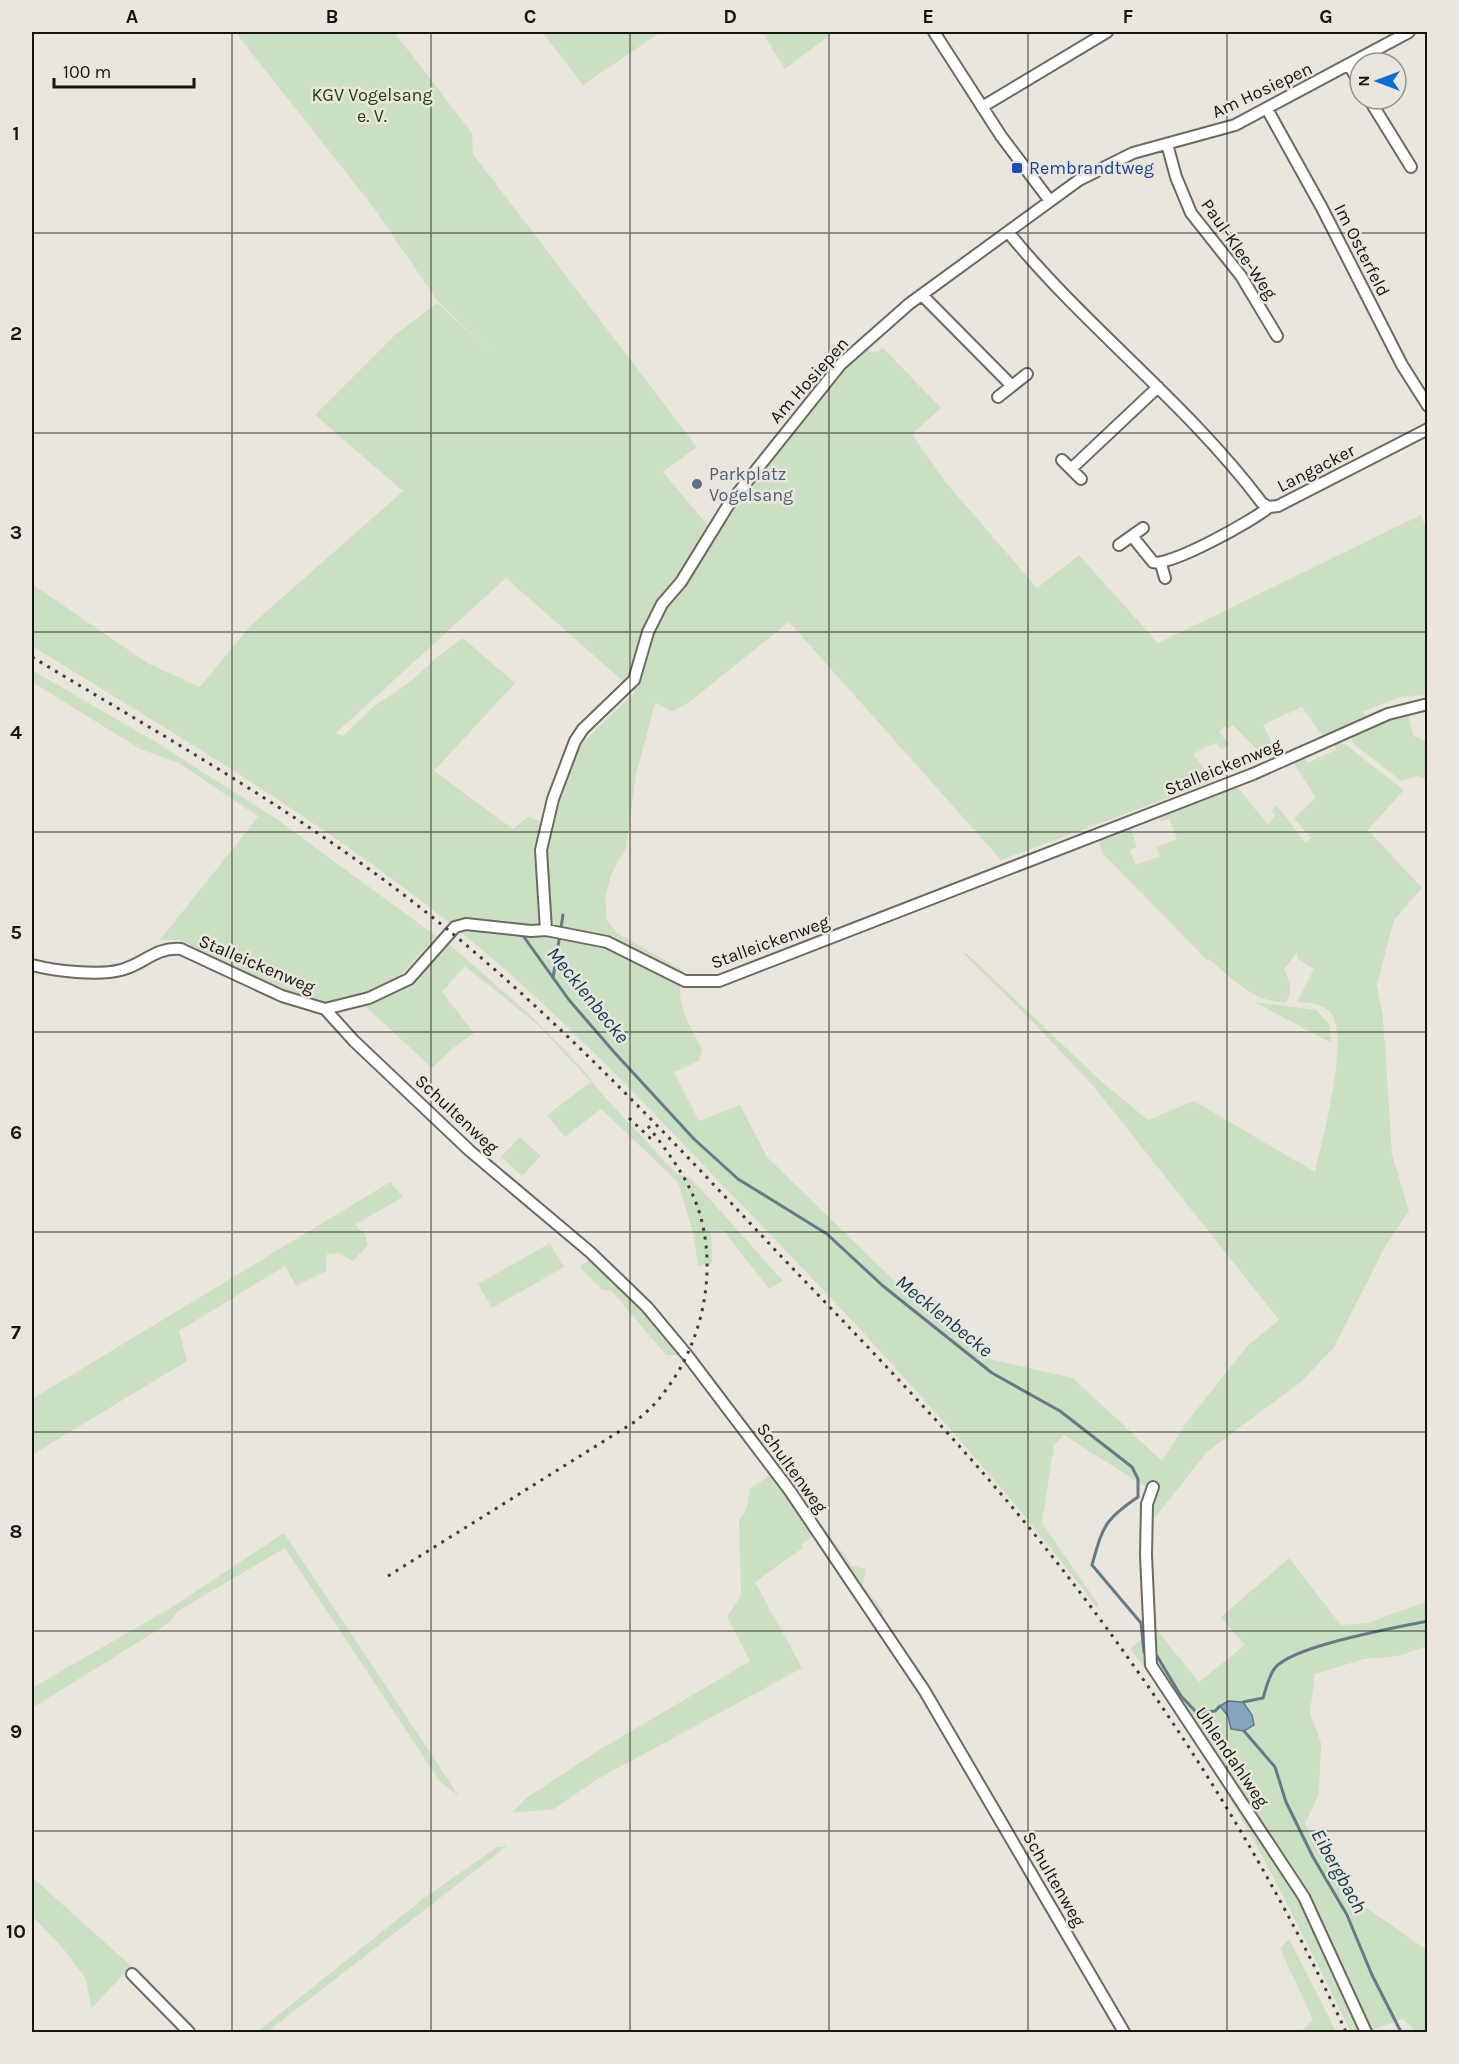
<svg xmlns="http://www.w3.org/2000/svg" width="1459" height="2064" viewBox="0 0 1459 2064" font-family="Karla,sans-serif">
<rect width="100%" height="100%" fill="#eae6de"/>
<path fill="#cbe0c2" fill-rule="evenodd" d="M235 32H394L472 133 473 154 697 447 663 472 710 528 687 562 690 565 838 373 865 348 873 353 883 348 941 408 912 434 943 479 1037 588 1079 555 1158 643 1421 515 1427 531V695L1401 697 1362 712 1369 717 1327 737 1321 734 1302 707 1263 725 1275 749 1262 755 1233 725 1228 729 1225 726 1219 732 1229 744 1222 750 1215 743 1193 754 1213 781 1001 860 789 622 687 704 672 711 655 703 636 775 626 848 611 875 605 899 607 920 617 933 682 970C675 1005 687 1019 702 1049L699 1061 674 1072 699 1121 740 1105 767 1157 914 1300 981 1357 1073 1378 1162 1461 1186 1423 1248 1345 1279 1320 1094 1087 1031 1020 962 952 967 954 1102 1082 1148 1120 1194 1101 1315 1172C1322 1141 1350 1038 1331 1013 1323 1004 1308 1002 1297 1002L1314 969 1297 958V953L1284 969C1289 982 1294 988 1286 1002 1256 1004 1230 977 1209 959L1207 960 1103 854 1099 843 1101 837 1129 825 1137 847 1130 850 1136 865 1160 856 1156 847 1177 839 1169 819 1161 822 1158 814 1172 809 1174 811 1236 785 1268 825 1275 816 1271 810 1277 806 1306 843 1311 838 1294 818 1316 798 1293 762 1304 756 1307 763 1336 750 1333 743 1345 744 1404 790 1368 830 1422 888 1394 920 1377 985 1383 1017 1392 1154 1409 1211 1386 1245 1334 1347 1301 1382 1207 1452 1150 1524 1155 1493 1064 1435 1054 1445 1042 1523 1098 1604 1097 1608C989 1465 866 1334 742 1205 659 1120 579 1032 488 955 349 836 187 742 32 646V584L149 664 200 687 250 626 403 491 315 415 395 335 437 303 494 354 438 302 374 208ZM506 578 635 692 581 744 566 775 546 847 548 929 540 882V821L528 817 513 829 434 771 515 683 463 638 438 656 411 681 373 707 343 736 336 733Z
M542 32H661L583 85Z
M762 32H834L785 69Z
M32 670 154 741 275 818 436 936 393 984 327 1004 268 985 180 940H160L258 817 266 822 179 763 140 749 32 682Z
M1408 712 1413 735 1427 742V779L1417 776 1401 781 1355 745 1351 738 1354 733Z
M449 944 527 1012 580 1066 602 1094 677 1174 691 1178 783 1281 769 1289 723 1230 711 1231 712 1263 698 1266 693 1233 678 1182 601 1109 565 1137 547 1115 591 1082 538 1025 465 966 442 992 474 1033 452 1049 432 1068 364 1005 416 976Z
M1254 1002 1316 1010 1329 1024 1332 1043Z
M520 1137 541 1156 522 1176 501 1157Z
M390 1182 403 1197 355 1225 365 1234 368 1245 353 1261 338 1253 327 1254 326 1271 296 1286 285 1266 179 1331 187 1361 32 1455V1399Z
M550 1243 564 1267 492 1308 478 1284Z
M590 1259 687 1355H666L611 1290H602L580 1267Z
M776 1472 794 1474 802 1498 852 1566 866 1569 863 1586 883 1610V1628L817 1533 801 1545 803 1548 755 1582 802 1668 596 1780 554 1809 512 1813 526 1798 601 1749 750 1661 727 1617 741 1595 739 1521 747 1508 750 1488Z
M284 1533 459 1796 440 1782 285 1548 178 1611 169 1623 32 1708V1688L172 1607Z
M1289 1558 1341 1625 1368 1623 1427 1601V1646L1399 1656 1364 1659 1315 1674 1310 1713 1321 1743 1319 1794 1305 1824 1318 1849 1335 1865 1344 1883 1364 1906 1427 1950V2032H1416L1403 2019 1366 2032H1351C1286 1901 1222 1765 1130 1649L1155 1628 1199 1682 1245 1645 1221 1617Z
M507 1846 267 2032H257L424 1898 497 1847Z
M32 1877 131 1966 91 2009 86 1979 62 1947 32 1916Z
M1289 1939 1330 2019 1336 2032H1300L1313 2020 1280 1948Z"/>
<path fill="#83a5bd" stroke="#627a89" stroke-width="1.5" d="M1228 1701 1243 1702 1252 1715 1254 1725 1244 1731 1231 1729 1228 1716 1220 1706Z"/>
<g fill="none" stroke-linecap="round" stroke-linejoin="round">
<path stroke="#627a89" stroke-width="3" d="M524 937 569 1000 614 1052 694 1139 738 1179 827 1234 883 1286 992 1373 1060 1411 1132 1467 1138 1479V1497C1104 1520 1103 1526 1092 1565L1141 1623 1144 1652 1148 1653
M553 978 563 915
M1154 1655 1157 1656 1181 1696 1197 1713 1215 1711 1220 1706
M1243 1702 1263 1698C1266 1689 1269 1675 1275 1668 1292 1646 1398 1627 1428 1621
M1244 1731 1275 1767 1286 1802 1313 1857 1347 1915 1372 1975 1401 2032"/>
<defs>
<path id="minor" d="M934 32 1001 136 1050 201
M1349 65 1360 84
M1369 99 1411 167
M982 107 1107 32
M1267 109 1322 208 1402 365 1428 406
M1167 144 1176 177 1191 213 1241 276 1277 336
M1008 232C1086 328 1186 402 1262 503L1269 507 1278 506 1428 429
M922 295 1012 386
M998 397 1027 374
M1062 460 1081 479
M1071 469 1158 387
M1132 536 1153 562C1166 569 1256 519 1269 507
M1119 545 1143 528
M1161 564 1165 578
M546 930 541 850 553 799 575 741 583 729 634 680 648 632 662 604 681 582 729 504 841 364 909 304 1079 180 1133 153 1235 125 1409 32
M32 965C55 971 98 976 121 970 145 964 154 947 181 949L282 996 325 1009 369 998 409 979 455 927 466 924 531 931 546 930 607 942 685 981H719L1253 774 1388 714 1428 704
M325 1009 354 1041 470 1151 590 1252 647 1307 687 1355 790 1491 924 1690 1124 2032
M1153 1487 1147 1504 1146 1555 1151 1665 1304 1897 1366 2032
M132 1974 189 2032"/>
</defs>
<use href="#minor" stroke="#6d6a62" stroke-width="14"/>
<use href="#minor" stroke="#fff" stroke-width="10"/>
<path stroke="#403e3a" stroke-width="3" stroke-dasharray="3 6" stroke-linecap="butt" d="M32 657C175 743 323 826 453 934 570 1031 674 1142 778 1253 863 1342 949 1430 1027 1525 1153 1680 1262 1850 1346 2032
M629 1118 651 1139
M388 1576 636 1421C645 1413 655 1405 662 1395 706 1341 722 1256 691 1191 680 1168 664 1147 648 1126"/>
</g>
<path fill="none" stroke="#151411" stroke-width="1.5" stroke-opacity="0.55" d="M232 32V2032M431 32V2032M630 32V2032M829 32V2032M1028 32V2032M1227 32V2032M32 233H1428M32 433H1428M32 632H1428M32 832H1428M32 1032H1428M32 1232H1428M32 1432H1428M32 1631H1428M32 1831H1428"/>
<rect fill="#1a4fb4" stroke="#eae6de" stroke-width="2" x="1011" y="162" width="12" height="12" rx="3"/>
<circle fill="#5c6f8a" stroke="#eae6de" stroke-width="2" cx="697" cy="484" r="6"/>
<g text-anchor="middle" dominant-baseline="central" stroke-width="5" stroke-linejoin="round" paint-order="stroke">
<g font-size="18" fill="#151411" stroke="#eae6de">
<text transform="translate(1262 90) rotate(-25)">Am Hosiepen</text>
<text transform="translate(1239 249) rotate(55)">Paul-Klee-Weg</text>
<text transform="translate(1362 250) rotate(63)">Im Osterfeld</text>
<text transform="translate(809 380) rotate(-48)">Am Hosiepen</text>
<text transform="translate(1316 468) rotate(-27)">Langacker</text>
<text transform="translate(1223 767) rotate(-22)">Stalleickenweg</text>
<text transform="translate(770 942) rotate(-20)">Stalleickenweg</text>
<text transform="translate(257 964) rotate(23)">Stalleickenweg</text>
<text transform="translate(457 1114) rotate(43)">Schultenweg</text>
<text transform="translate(792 1468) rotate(54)">Schultenweg</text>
<text transform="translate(1232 1757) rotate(56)">Uhlendahlweg</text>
<text transform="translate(1054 1879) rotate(60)">Schultenweg</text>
</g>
<g font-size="18" fill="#203e0f" stroke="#eae6de">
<text x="372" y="95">KGV Vogelsang<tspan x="372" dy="21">e. V.</tspan></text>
</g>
<g font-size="18" fill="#164399" stroke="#eae6de" text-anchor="start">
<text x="1029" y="168">Rembrandtweg</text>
</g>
<g font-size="18" fill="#4e5e75" stroke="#eae6de" text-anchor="start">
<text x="709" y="474">Parkplatz<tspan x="709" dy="21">Vogelsang</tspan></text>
</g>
<g font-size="20" font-style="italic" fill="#0d3952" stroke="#eae6de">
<text transform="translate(588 995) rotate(51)">Mecklenbecke</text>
<text transform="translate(944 1316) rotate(39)">Mecklenbecke</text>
<text transform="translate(1339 1871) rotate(61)">Eibergbach</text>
</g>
</g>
<rect width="1459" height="2064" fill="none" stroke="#eae6de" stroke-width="66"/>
<g transform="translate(1378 81) rotate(270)"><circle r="28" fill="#eae6de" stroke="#95928c" stroke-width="1.5"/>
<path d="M0-4.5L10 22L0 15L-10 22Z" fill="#096fd7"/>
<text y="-9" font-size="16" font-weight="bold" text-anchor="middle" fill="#151411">N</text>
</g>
<path d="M54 78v9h140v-9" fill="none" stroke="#151411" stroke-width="3"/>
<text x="63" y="78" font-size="18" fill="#151411" stroke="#eae6de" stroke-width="4.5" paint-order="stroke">100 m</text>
<rect x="33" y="33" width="1393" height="1998" fill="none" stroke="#151411" stroke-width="2"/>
<g font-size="20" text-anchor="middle" font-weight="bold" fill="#151411">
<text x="132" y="23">A</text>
<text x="332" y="23">B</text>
<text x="530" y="23">C</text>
<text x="730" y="23">D</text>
<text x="928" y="23">E</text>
<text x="1128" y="23">F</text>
<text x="1326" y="23">G</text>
<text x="16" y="140">1</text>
<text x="16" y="340">2</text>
<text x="16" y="539">3</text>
<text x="16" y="739">4</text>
<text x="16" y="939">5</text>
<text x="16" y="1139">6</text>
<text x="16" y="1339">7</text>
<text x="16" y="1538">8</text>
<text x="16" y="1738">9</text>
<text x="16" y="1938">10</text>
</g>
</svg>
